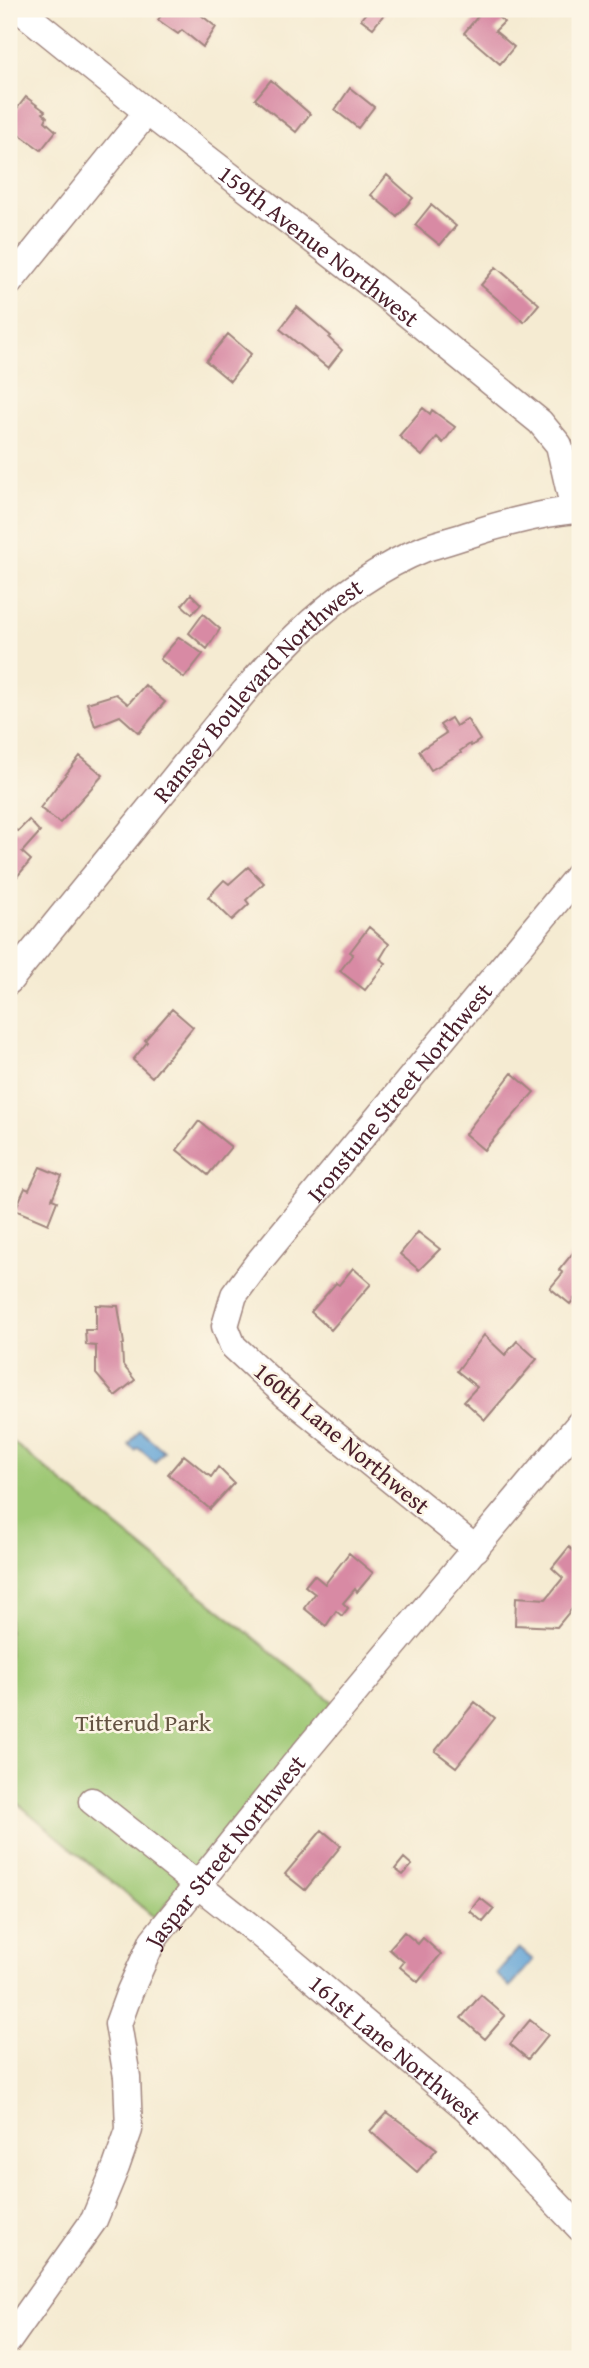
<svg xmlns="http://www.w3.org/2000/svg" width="589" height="2368" viewBox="0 0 589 2368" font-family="'Gentium Book Plus',serif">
<rect width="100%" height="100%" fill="#fcf5e5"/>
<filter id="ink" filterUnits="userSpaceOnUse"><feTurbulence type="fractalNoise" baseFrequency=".0143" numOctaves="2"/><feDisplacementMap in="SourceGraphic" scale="14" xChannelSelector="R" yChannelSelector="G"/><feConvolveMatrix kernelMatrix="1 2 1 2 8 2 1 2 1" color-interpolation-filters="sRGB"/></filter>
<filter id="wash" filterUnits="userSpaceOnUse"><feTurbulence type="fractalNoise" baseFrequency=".00686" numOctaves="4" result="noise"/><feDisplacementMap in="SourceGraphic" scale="28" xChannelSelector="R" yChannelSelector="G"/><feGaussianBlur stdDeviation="1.57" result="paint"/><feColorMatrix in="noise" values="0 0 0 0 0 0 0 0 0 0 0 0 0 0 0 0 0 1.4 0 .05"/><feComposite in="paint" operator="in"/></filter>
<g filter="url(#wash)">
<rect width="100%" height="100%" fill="#f5ebd2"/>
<path fill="#9ec875" stroke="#747450" stroke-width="2" d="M9 1439 334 1703 155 1918 9 1796Z"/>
<path fill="#63a4d6" stroke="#566280" stroke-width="2" d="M140 1430 164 1451 155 1462 138 1448 135 1451 129 1445Z
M519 1948 533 1960 510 1987 496 1974Z"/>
<g id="blocks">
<path fill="#d88aa4" d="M166 9H197L196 11 216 27 203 47 182 30 178 34 158 20Z
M369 9H380L385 13 373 28 361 19Z
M484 9H488L504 22 495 31 514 47 500 64 464 33Z
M271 80 310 114 296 132 255 99Z
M350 88 374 107 358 128 335 110Z
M26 97 45 111 43 113 47 117 45 121 56 131 41 150 9 127V119Z
M387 175 413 198 397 216 371 195Z
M431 205 456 226 440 245 415 225Z
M496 267 539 304 524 322 481 285Z
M297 307 331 336 329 338 342 350 328 368 280 329Z
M228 334 251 354 230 381 206 361Z
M423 408 430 414 432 410 455 427 443 443 437 437 422 456 399 436Z
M191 594 201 604 192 614 182 605Z
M203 614 220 629 207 649 189 633Z
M179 637 203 654 184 678 160 659Z
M145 685 165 702 139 733 120 716 95 726 87 703 116 694 128 704Z
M451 718 456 726 467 719 480 740 471 746 470 744 460 751 461 753 431 770 419 751 446 733 440 725Z
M80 756 103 775 60 823 40 808Z
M29 820 40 832 22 852 31 860 15 879 9 874V836L15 830 18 831Z
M248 867 264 883 246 900 249 904 232 920 208 897 224 880 229 884Z
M369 927 389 944 380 959 386 963 365 990 340 971 353 954 350 952Z
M172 1009 193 1027 152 1077 133 1060 147 1042 145 1040Z
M512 1073 534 1092 484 1150 465 1134Z
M199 1121 231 1147 208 1175 177 1150Z
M40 1167 62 1176 52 1199 57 1201 48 1224 15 1210 25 1188 29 1190Z
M418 1232 440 1249 419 1270 400 1254Z
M580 1244V1292L570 1304 550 1288 563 1273 559 1270Z
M353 1268 371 1284 331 1330 311 1312 336 1283 339 1285Z
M96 1305 118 1306 124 1344 122 1345 123 1365 135 1380 115 1396 96 1374V1346L86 1345 85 1330H96Z
M484 1335 505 1355 517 1341 537 1359 485 1420 464 1401 477 1387 457 1371Z
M184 1455 211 1477 218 1467 234 1483 210 1509 168 1474Z
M569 1547 580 1557V1599L557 1627 515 1625 516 1597 546 1599 563 1578 552 1568Z
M349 1553 373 1573 357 1592 355 1589 343 1603 348 1608 342 1616 336 1611 326 1626 304 1608 315 1594 305 1586 314 1575 325 1584Z
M475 1702 495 1718 456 1767 435 1751Z
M322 1830 341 1846 305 1890 285 1874Z
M404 1858 412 1865 403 1875 395 1869Z
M480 1898 494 1909 483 1922 470 1911Z
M404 1932 418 1944 423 1938 441 1954 418 1982 400 1967 404 1962 389 1949Z
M481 1995 505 2016 485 2039 461 2018Z
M530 2020 548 2035 528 2059 510 2044Z
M387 2112 437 2149 417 2172 370 2131Z"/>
</g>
</g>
<g filter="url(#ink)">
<use href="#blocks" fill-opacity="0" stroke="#a0857e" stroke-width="2"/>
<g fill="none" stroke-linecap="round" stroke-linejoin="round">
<defs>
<g id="minor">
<path id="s1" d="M19 9 147 112 379 291 540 422 559 445 574 510"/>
<path d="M9 283 147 112"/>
<path id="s2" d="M9 981C61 917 114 852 167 787 240 697 313 593 426 548 441 543 456 539 471 534 500 524 550 511 580 510"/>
<path id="s3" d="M476 1549 287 1396 233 1346 225 1326 234 1295 257 1264 580 873"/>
<path id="s4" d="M92 1801 262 1936 467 2109 580 2228"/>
<path id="s5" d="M9 2340 94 2220 116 2167 129 2130 127 2077 118 2024 130 1991 153 1940 294 1765 580 1423"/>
</g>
</defs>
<use href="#minor" stroke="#a0857e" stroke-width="29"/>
<use href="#minor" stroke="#fff" stroke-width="26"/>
</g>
</g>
<g text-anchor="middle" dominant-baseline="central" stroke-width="5" stroke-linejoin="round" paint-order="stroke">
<g font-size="24" fill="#4a1f2b" stroke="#fcf5e5">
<text stroke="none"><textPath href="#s1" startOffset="382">159th Avenue Northwest</textPath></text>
<text stroke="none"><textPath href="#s2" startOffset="383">Ramsey Boulevard Northwest</textPath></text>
<text stroke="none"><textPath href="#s3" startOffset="632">Ironstune Street Northwest</textPath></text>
<text transform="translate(342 1438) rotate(40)">160th Lane Northwest</text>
<text stroke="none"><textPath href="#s5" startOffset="556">Jaspar Street Northwest</textPath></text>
<text stroke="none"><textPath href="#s4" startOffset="392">161st Lane Northwest</textPath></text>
</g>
<g font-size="24" fill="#635241" stroke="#fcf5e5">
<text x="143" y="1722">Titterud Park</text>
</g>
</g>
<rect width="589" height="2368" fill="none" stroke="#fcf5e5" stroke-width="35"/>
</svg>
